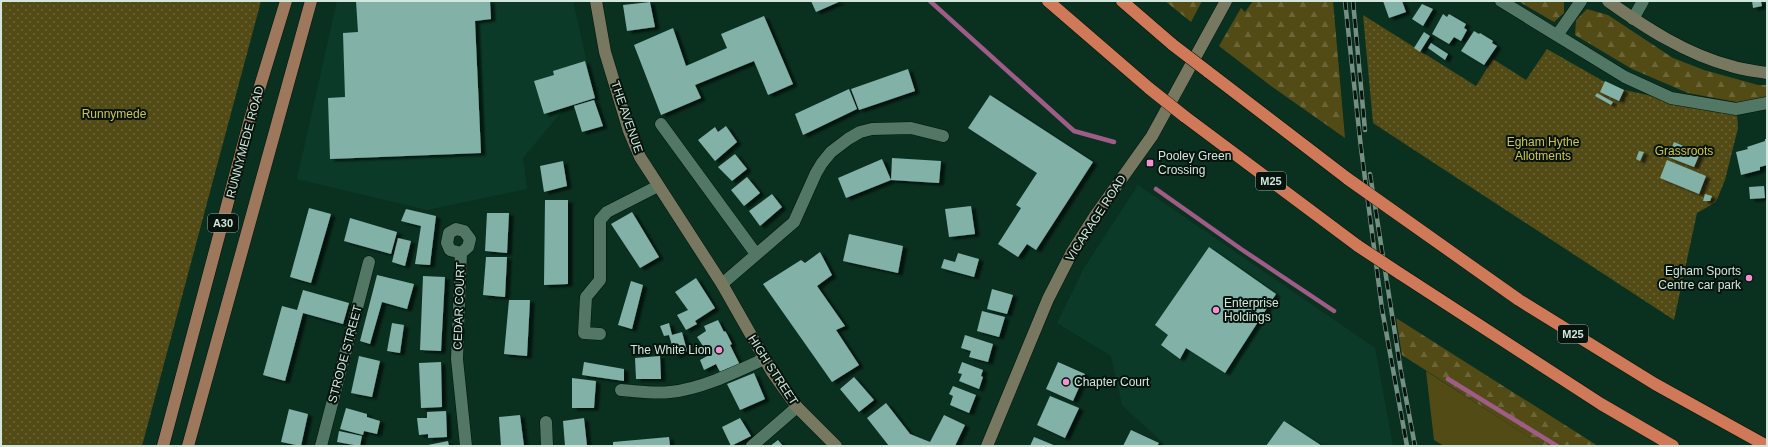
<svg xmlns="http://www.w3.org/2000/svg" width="1768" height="447" viewBox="0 0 1768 447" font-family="Arial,sans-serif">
<defs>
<pattern id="forest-firs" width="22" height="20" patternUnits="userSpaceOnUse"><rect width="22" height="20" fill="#534b16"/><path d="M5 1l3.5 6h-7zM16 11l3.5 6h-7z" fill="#6b6537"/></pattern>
<pattern id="park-dots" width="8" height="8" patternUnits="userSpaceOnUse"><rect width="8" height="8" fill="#534b16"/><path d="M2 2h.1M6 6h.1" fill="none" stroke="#6b6537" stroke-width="1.8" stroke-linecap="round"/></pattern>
<filter id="shadow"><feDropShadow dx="4.5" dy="2.5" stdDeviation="1" flood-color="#0009"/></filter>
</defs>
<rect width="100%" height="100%" fill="#0a3020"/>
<path fill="#0b3b28" d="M337 1H573L595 98 563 110 523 158 527 189 427 210 297 179Z
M1138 185 1375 348 1393 446H1163V443L1122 405 1111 356 1057 323 1084 268Z"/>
<path fill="#534b16" d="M1426 371 1543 446H1444L1434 440Z"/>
<path fill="url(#forest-firs)" d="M1165 1H1202L1191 22Z
M1253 1H1333L1345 138 1271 86 1219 46 1241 8 1245 12Z
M1518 1H1564V13L1554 22Z
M1587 9 1608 15 1673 58 1704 70 1758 85H1767V98L1742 103 1688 93 1632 69 1575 35 1576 20Z
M1396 318 1598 446H1543L1402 355Z"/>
<path fill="url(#park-dots)" d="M1 1H261L142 446H1Z
M1363 15 1476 86 1493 59 1526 80 1547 49 1603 81 1624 90 1737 114 1738 128 1725 180 1716 202 1697 213 1674 320 1373 123Z"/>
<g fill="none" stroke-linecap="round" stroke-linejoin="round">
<path stroke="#9e5c87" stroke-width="4.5" d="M930 1 1074 131 1114 142
M1156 189 1241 249 1334 311
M1448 379 1557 446"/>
</g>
<path fill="#82b1a8" filter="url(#shadow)" d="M356 1H490L491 19 475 21 481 153 330 159 328 98 345 97 343 33 358 32Z
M811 1H841L816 12Z
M1383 1H1402L1406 12 1389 18Z
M1752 1H1761L1762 6 1753 8Z
M650 2 655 27 627 31 623 5Z
M1422 4 1433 9 1423 26 1412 19Z
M1443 14 1447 17 1449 14 1466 24 1464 28 1467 30 1461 41 1454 37 1449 44 1432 34Z
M764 16 793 84 768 95 754 61 695 85 701 98 661 115 634 45 673 28 686 66 727 48 721 34Z
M1474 31 1479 34 1480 33 1493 41 1492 43 1497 46 1484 65 1461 51Z
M1424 32 1430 36 1420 52 1414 48Z
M1431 43 1448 54 1445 60 1428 48Z
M585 61 595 98 544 114 534 81 554 75 553 71Z
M908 69 915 91 859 110 851 89Z
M1605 81 1624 90 1619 101 1600 92Z
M849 89 857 109 803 135 795 114Z
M1597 93 1613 102 1611 105 1595 96Z
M990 95 1093 162 1036 250 1027 244 1018 257 998 244 1021 208 1016 205 1037 173 968 128Z
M594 100 603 126 582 132 574 106Z
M726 126 737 142 715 161 698 140 715 127 718 132Z
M1765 139H1767V165L1760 167V170L1741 175 1736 152 1748 149 1747 147 1765 141Z
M1674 142 1700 153 1694 167 1668 157Z
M1639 151 1644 152 1640 161 1636 159Z
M735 154 747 169 732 181 718 167Z
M892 158 941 161 939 183 891 180Z
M882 159 891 180 846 198 838 178Z
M1667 160 1706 176 1699 194 1660 178Z
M563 161 567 186 544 192 540 166Z
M747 177 760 193 744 206 731 190Z
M1764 186 1765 198 1750 199 1749 187Z
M772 194 782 207 760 226 749 211Z
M1705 194 1712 196 1710 201H1703Z
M545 200H568V284L544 285Z
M971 206 975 234 949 237 945 209Z
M309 208 331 214 311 283 290 277Z
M406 209 436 216 430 265 415 264 421 226 401 221Z
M632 212 659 257 640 268 611 224Z
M487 213H509L507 253 485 251Z
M350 218 397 232 391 254 344 241Z
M849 234 903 246 898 273 843 261Z
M398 238 411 241 405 266 392 262Z
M1209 247 1276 294 1225 373 1186 348 1180 359 1161 345 1168 335 1155 325Z
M820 252 832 275 817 286 845 326 836 330 859 365 832 382 763 284 801 260 805 263Z
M958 253 979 259 974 277 941 268 944 259 955 262Z
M486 257H507L505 297 483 295Z
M377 275 414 284 407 309 382 302 370 344 360 341Z
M423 276 445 277 441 351 420 350Z
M696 278 715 308 695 321 697 324 686 330 677 315 688 310 675 292Z
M631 281 643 285 632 329 618 325Z
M992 289 1013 295 1007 314 987 309Z
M303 290 349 303 343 324 303 313 285 381 263 375 282 306 297 310Z
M509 300H530L527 356 504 354Z
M982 311 1005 317 999 337 977 331Z
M718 320 724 332 725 331 727 334 732 344 730 345 740 365 730 371 729 368 720 372 716 364 704 370 700 360 709 355 697 337 706 331 704 326Z
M392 323 404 325 400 353 387 351Z
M669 323 672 335 682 332 687 351 675 356 669 335 664 336 660 326Z
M965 335 993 344 988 362 969 357 971 351 961 348Z
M359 356 380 361 372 397 351 393Z
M660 356 661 379H636L635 358Z
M441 362 442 407 421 408 419 363Z
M584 362 624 369V381L582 375Z
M962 362 983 370 981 376 983 377 979 389 959 381 962 374 958 373Z
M1058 362 1085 374 1073 401 1046 389Z
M754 373 765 399 740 410 727 384Z
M854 377 874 400 859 412 840 389Z
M572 378 596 381 594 408H572Z
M953 386 976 395 969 413 950 405 953 396 949 394Z
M1050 396 1079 408 1065 438 1037 425Z
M886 403 910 434 930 442 944 415 965 425 955 446H889L867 418Z
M346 408 367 414V417L380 421 377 434 364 431 363 435 340 429Z
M289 409 308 414 301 446 281 442Z
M446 411 447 437 428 438V434L419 435 417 418H427V412Z
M520 415 524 446H501L499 417Z
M584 418 587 446H565L563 421Z
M740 418 751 436 731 446 722 427Z
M1284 421 1322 446H1266Z
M1131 430 1159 443 1157 446H1123Z
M339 431 362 436 360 446 337 442Z
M669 437 670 446H613V442Z
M1034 437 1056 446H1030Z
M778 440 783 446H770Z
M448 441 449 446H428V445Z"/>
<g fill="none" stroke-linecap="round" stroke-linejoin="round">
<defs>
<path id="street" d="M1501 1 1625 77 1671 98 1736 109 1767 103
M1633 19 1643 1
M1558 34 1581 1
M661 124 756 254
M461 253 450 250 447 243 449 233 456 229 464 231 470 239 468 247 461 253 457 359 466 446
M722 284 794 222 816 173 822 163 831 152 848 139 860 132 872 129 911 128 943 136
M600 334 584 333 586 297 600 280V220L607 212 658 186
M621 390C637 391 654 394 670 392 701 389 736 372 764 359
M546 422 547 446
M321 446 369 262
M752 446 797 407"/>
<path id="secondary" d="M596 1 605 52 629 131 640 157 722 284 772 372 797 407 836 446
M1608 1C1646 28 1686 54 1731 66 1743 70 1755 71 1767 73
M987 446 1048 299 1072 252 1095 216 1152 136 1226 1"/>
<path id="primary" d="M163 446 250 119 286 1
M188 446 311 1"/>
<path id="highway" d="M1048 1 1150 89
M1122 1 1173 45
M1207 71 1348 179
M1184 116 1358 246
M1389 208 1519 300 1655 384 1767 446
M1399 273 1601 404 1673 446"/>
</defs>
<use href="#street" stroke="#00160b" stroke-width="13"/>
<use href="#secondary" stroke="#00160b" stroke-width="13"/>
<use href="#primary" stroke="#00160b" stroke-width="13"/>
<use href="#highway" stroke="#00160b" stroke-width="13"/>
<use href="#street" stroke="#527764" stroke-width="12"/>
<use href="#secondary" stroke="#787860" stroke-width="12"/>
<use href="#primary" stroke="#9e785d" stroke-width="12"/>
<use href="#highway" stroke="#d07958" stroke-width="12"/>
<defs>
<path id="rail" d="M1345 1 1361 148 1382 309 1407 446
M1353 1 1365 130
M1370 174 1401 372 1415 446"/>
</defs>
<use href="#rail" stroke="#739082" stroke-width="4.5"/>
<use href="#rail" stroke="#06140d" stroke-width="3" stroke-dasharray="9" stroke-linecap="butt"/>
<defs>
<path id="highway-bridge" d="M1173 45 1207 71
M1150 89 1184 116
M1348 179 1389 208
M1358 246 1399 273"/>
</defs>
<use href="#highway-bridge" stroke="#00160b" stroke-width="13" stroke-linecap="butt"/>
<use href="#highway-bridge" stroke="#d07958" stroke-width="12"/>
</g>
<g fill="#f591d2" stroke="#06140d" stroke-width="1.5">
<rect x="1146" y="159" width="8" height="8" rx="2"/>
<circle cx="1749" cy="278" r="4"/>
<circle cx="1216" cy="310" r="4"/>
<circle cx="719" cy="350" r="4"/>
<circle cx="1066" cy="382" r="4"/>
</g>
<g text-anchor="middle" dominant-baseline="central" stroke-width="4" stroke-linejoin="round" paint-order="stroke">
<g fill="#06140d" stroke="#95a79d" stroke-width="1">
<rect x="1256" y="172" width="30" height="18" rx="3"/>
<rect x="208" y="214" width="30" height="18" rx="3"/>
<rect x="1558" y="325" width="30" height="18" rx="3"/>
</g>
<g font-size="11" font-weight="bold" fill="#d2e6db">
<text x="1271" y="181">M25</text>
<text x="223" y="223">A30</text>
<text x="1573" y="334">M25</text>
</g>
<g font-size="12" fill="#d2c252" stroke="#06140d">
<text x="114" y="114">Runnymede</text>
<text x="1543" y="142">Egham Hythe<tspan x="1543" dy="14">Allotments</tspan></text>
<text x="1684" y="151">Grassroots</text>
</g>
<g font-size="12" fill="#d2e6db" stroke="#06140d">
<text transform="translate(627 117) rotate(71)">THE AVENUE</text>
<text transform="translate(245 142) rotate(-75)">RUNNYMEDE ROAD</text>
<text transform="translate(1096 218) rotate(-57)">VICARAGE ROAD</text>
<text transform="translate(459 306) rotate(-88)">CEDAR COURT</text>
<text transform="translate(345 354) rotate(-75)">STRODE STREET</text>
<text transform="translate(773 370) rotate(57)">HIGH STREET</text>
</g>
<g font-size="12" fill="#d2e6db" stroke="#06140d" text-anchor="start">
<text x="1158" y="156">Pooley Green<tspan x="1158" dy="14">Crossing</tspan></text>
<text x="1741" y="271" text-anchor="end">Egham Sports<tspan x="1741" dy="14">Centre car park</tspan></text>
<text x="1224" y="303">Enterprise<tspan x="1224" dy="14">Holdings</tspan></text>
<text x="711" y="350" text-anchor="end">The White Lion</text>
<text x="1074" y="382">Chapter Court</text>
</g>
</g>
<rect width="1768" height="447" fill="none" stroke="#d2e6db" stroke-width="4"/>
</svg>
